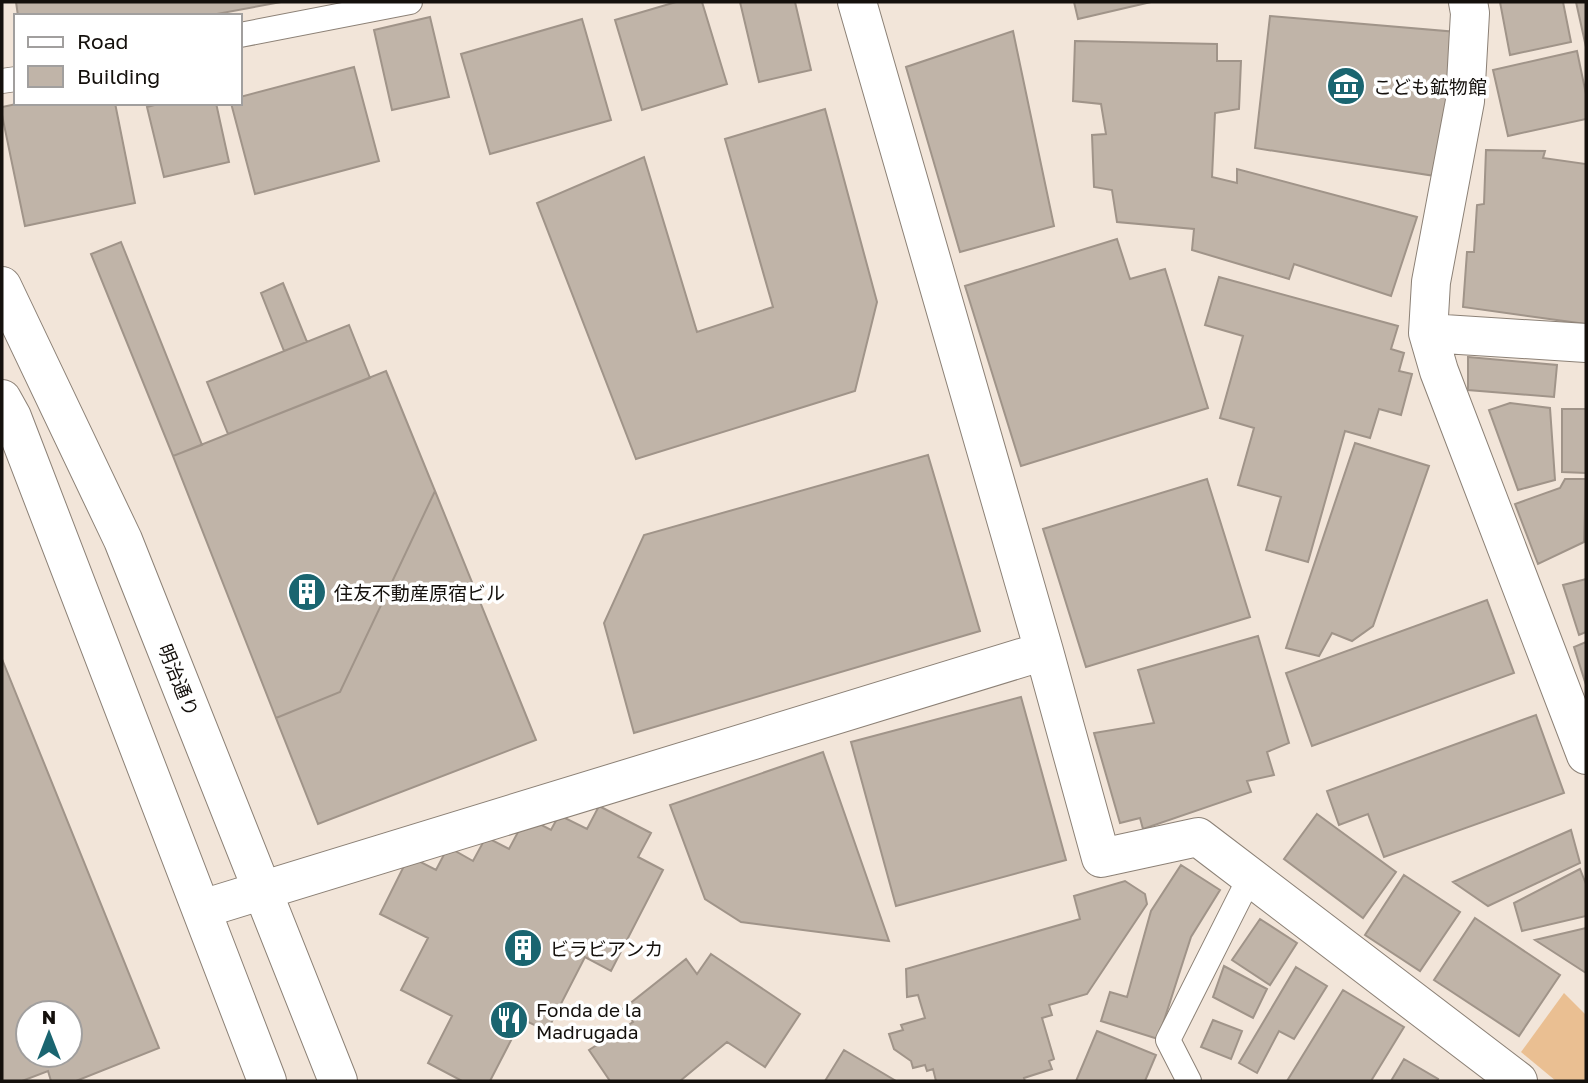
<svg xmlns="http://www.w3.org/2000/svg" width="1588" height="1083" viewBox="0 0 1588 1083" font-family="'Golos Text','Noto Sans JP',sans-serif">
<rect width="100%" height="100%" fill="#f2e5d9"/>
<path fill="#eabf92" d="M1564 993 1586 1015V1081H1556L1521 1052Z"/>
<path fill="#c0b4a8" stroke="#a09489" stroke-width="2" fill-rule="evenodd" d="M16 2H281L206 16H18Z
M676 2H702L727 84 642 110 615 20Z
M740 2H795L811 70 759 82Z
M1074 2H1151L1078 19Z
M1500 2H1563L1571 42 1510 55Z
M1576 2H1586V47Z
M1270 16 1457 32 1435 176 1255 148Z
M430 17 449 97 392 110 374 30Z
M582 19 611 120 490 154 461 54Z
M1013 31 1054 226 960 252 906 67Z
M1075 41 1217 44V61H1241L1239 109 1215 113 1212 177 1237 183V169L1417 217 1391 296 1294 264 1289 279 1192 250 1194 229 1117 222 1112 190 1094 187 1092 135 1106 134 1101 104 1073 101Z
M1577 51 1586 94V119L1508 136 1493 70Z
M354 67 379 161 255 194 231 103H240V97Z
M21 103H115L135 203 25 226 2 115V107Z
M162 103H216L229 162 164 177 147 107Z
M825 109 877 302 855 391 636 459 537 203 644 157 697 332 773 307 725 139Z
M1486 150 1545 151 1543 158 1586 164V324L1463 307 1467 252H1474L1477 205 1484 204Z
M1117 239 1130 279 1165 269 1208 408 1021 466 965 286Z
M121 242 202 445 173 456 91 254Z
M1219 277 1398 326 1391 349 1404 353 1399 371 1412 374 1401 415 1379 409 1370 438 1345 431 1308 562 1266 550 1281 497 1238 485 1254 428 1220 418 1243 336 1205 325Z
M283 283 307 342 284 351 261 293Z
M349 325 370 378 228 434 207 382Z
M1468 357 1557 365 1554 397 1468 390Z
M386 371 435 491 340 692 276 718 173 456Z
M1510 403 1550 408 1555 480 1518 490 1489 410Z
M1562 409H1586V473L1562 472Z
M1355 443 1429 466 1373 626 1352 641 1332 633 1319 656 1286 648Z
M928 455 980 631 634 733 604 623 644 535Z
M1207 479 1250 617 1086 667 1043 529Z
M1565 479H1586L1584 542 1538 564 1515 504 1560 488Z
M435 491 536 740 318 824 276 718 340 692Z
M1586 579V632L1579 635 1563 585Z
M1487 600 1514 673 1312 746 1286 673Z
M1258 636 1289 743 1267 752 1274 775 1247 781 1251 792 1143 829 1140 818 1120 823 1094 733 1154 723 1138 670Z
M1586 642V685L1574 647Z
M2 659 159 1048 76 1081H51L48 1071 22 1081H2ZM28 1013H70V1055H28Z
M1021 697 1066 860 896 906 851 742Z
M1536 715 1564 793 1384 857 1368 814 1339 825 1327 791Z
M823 752 889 941 741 922 705 899 670 805Z
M599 806 651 833 638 857 663 870 611 971 585 957 547 1031 522 1019 490 1081H462L428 1063 452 1016 401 990 428 938 380 914 409 856 436 870 448 847 473 861 486 837 509 849 526 817 551 830 559 815 587 829Z
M1317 814 1396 872 1363 918 1284 859Z
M1571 830 1580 863 1488 906 1453 882Z
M1181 865 1220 890 1191 937 1158 1039 1101 1021 1110 992 1127 997 1151 911Z
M1580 869 1586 884V916L1522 931 1514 903Z
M1404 875 1460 912 1420 971 1365 935Z
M1125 881 1145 894 1147 904 1087 994 1049 1005 1052 1015 1042 1018 1054 1059 1049 1061 1052 1069 1024 1078 1025 1081H936L933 1069 927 1071 925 1065 913 1068 911 1061 894 1049 889 1034 903 1030 901 1025 925 1018 918 995 907 997 906 969 1080 919 1074 896Z
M1475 918 1560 975 1519 1036 1434 980Z
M1260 919 1297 943 1270 985 1232 960Z
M1586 928V973L1535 940Z
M711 954 800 1014 765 1067 727 1042 680 1081H610L589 1050 633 1022 623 1009 686 959 697 974Z
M1224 966 1267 989 1253 1018 1213 997Z
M1296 967 1327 986 1294 1039 1279 1031 1257 1073 1239 1063Z
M1343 990 1404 1027 1371 1081H1287Z
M1213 1020 1242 1031 1231 1059 1201 1047Z
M1097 1031 1156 1055 1145 1081H1076Z
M844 1050 896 1081H825Z
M1404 1059 1438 1079 1437 1081H1391Z"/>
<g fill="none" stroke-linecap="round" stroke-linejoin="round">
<defs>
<path id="lane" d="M240 35 410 2
M2 81 16 79
M1189 1081 1168 1040 1251 875"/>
<path id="street" d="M857 2 1044 651
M1468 2 1470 13 1465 101 1431 282 1428 333 1439 371 1586 755
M1428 333 1586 343
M202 909 1044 651 1101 858 1198 837 1518 1081"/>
<path id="primary" d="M2 286 123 540 338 1081
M2 399 12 417 267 1081"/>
</defs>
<use href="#lane" stroke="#8c8176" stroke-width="26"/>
<use href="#street" stroke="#8c8176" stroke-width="40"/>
<use href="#primary" stroke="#8c8176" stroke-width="40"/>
<use href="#lane" stroke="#fff" stroke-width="24"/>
<use href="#street" stroke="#fff" stroke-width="38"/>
<use href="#primary" stroke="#fff" stroke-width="38"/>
</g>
<defs>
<symbol id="museum-disc" viewBox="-11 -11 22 22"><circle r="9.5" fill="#1a6570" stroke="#fff"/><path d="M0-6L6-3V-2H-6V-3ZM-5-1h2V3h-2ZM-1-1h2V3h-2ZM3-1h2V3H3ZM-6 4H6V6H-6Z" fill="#fff"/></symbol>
<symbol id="building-disc" viewBox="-11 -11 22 22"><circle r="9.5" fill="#1a6570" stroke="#fff"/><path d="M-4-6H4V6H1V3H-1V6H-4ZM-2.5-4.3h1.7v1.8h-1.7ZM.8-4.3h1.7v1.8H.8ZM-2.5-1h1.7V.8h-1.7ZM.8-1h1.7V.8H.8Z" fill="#fff"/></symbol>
<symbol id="restaurant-disc" viewBox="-11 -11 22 22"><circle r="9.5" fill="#1a6570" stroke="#fff"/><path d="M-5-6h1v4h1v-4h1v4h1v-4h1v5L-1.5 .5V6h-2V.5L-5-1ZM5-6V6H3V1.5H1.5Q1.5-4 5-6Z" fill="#fff"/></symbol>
</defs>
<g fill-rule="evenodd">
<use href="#museum-disc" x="1324" y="64" width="44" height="44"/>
<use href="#building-disc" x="285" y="570" width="44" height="44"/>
<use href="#building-disc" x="501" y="926" width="44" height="44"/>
<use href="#restaurant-disc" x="487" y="998" width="44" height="44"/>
</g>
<g text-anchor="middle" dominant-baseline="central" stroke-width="7" stroke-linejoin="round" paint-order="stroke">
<g font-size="19" fill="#14100c" stroke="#fff" text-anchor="start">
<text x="1373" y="86">こども鉱物館</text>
<text x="334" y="592">住友不動産原宿ビル</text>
<text x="550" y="948">ビラビアンカ</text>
<text x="536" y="1009">Fonda de la<tspan x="536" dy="22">Madrugada</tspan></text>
</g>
<g font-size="19" fill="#14100c" stroke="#fff">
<text transform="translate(179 680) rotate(68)">明治通り</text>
</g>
</g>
<rect width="1588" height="1083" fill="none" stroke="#14100c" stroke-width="7"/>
<rect x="14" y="14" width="228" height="91" fill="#ffffff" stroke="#a19f9e" stroke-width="2"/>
<rect x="28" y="37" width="35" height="10" fill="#ffffff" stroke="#a19f9e" stroke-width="2"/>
<text x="77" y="49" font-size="21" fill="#14100c">Road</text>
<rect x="28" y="66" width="35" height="21" fill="#c0b4a8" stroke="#a19f9e" stroke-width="2"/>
<text x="77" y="84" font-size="21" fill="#14100c">Building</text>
<g transform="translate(49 1034)"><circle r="33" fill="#ffffff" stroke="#a19f9e" stroke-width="2"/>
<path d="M0-5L12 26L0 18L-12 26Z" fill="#1a6570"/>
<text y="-10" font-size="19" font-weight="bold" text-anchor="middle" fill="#14100c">N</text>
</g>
</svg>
